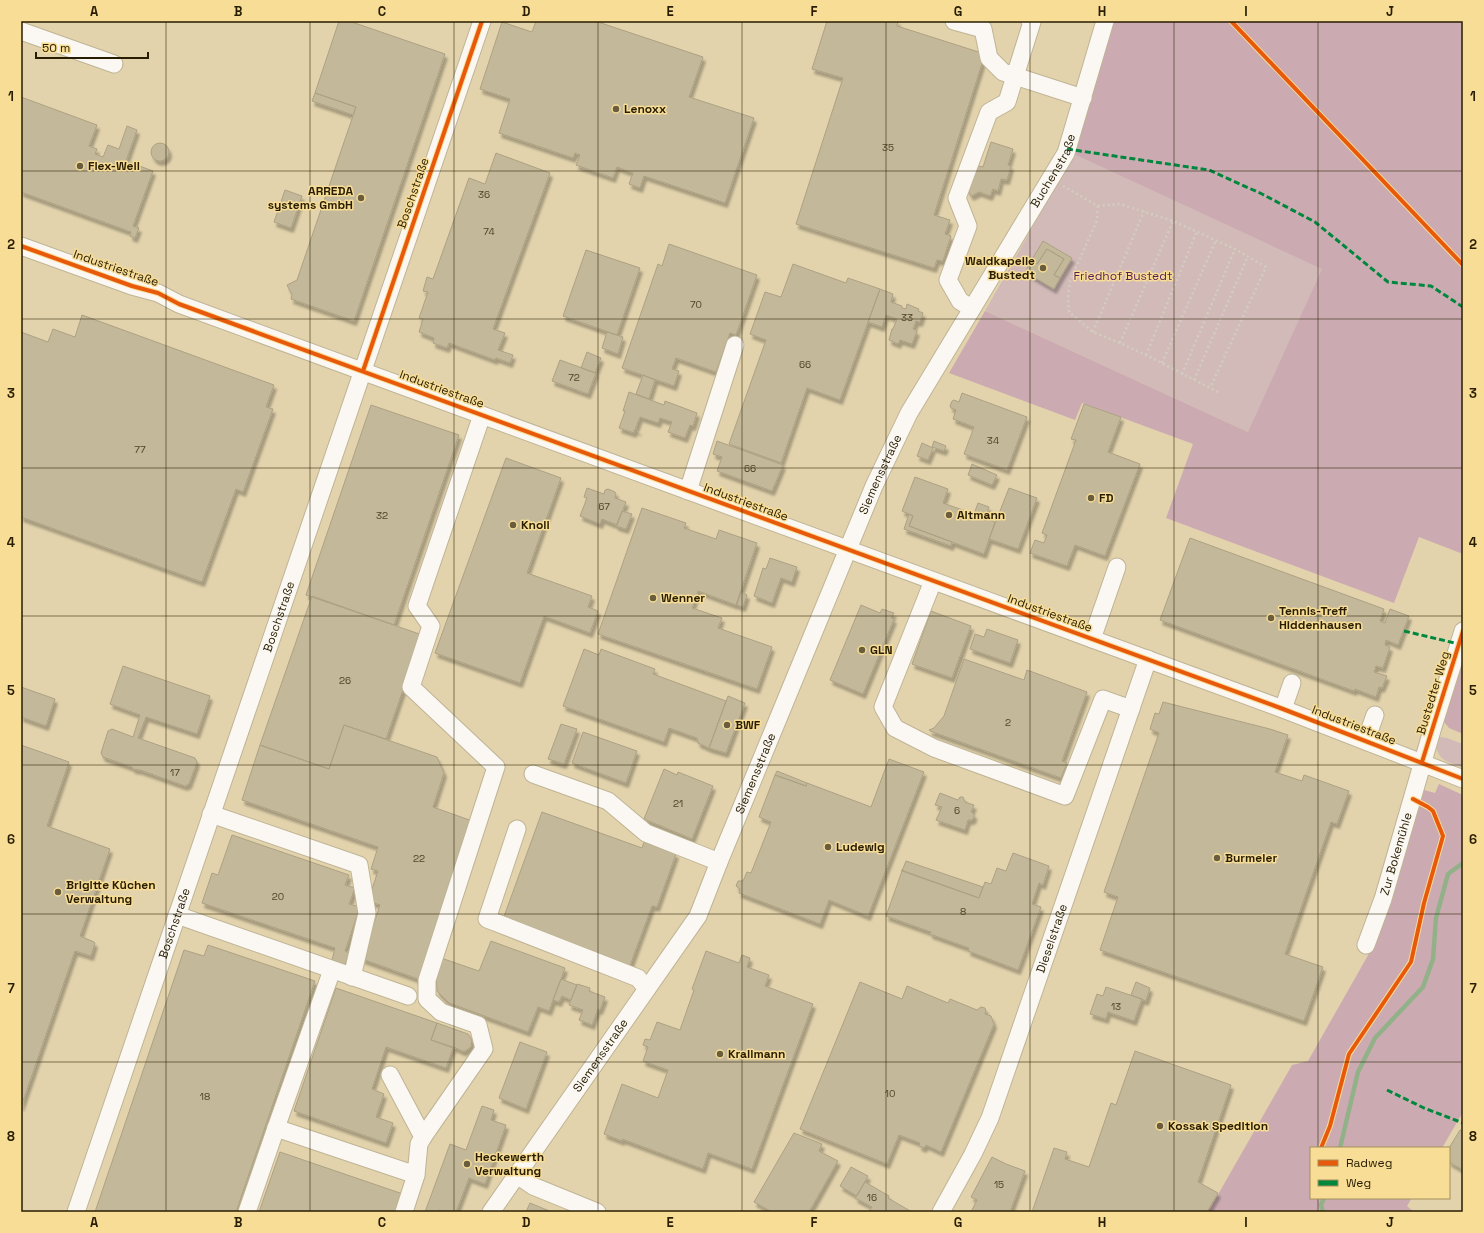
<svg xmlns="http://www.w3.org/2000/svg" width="1484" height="1233" viewBox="0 0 1484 1233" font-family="'Space Grotesk',sans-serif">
<defs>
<filter id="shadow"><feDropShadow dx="2.5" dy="4.5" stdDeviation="1" flood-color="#0004"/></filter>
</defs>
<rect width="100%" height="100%" fill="#e2d3ac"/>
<path fill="#d2bab8" d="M1463 21V531L985 311 1074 154Z
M1440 737 1447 738 1463 744V768C1446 761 1438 761 1435 742Z"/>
<path fill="#cbabb1" d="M1108 21H1463V554L1419 537 1394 603 1166 518 1193 444 1082 403 1075 420 949 373 985 311 1248 432 1322 269 1074 154Z
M1463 658V734L1449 728 1443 721Z
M1439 784 1463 795V1112L1442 1148H1311V1198H1412L1407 1206 1414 1212H1208L1292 1065 1308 1061 1371 950 1386 911 1424 790 1435 793Z"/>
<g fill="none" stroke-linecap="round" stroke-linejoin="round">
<path stroke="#93b189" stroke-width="4.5" d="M1340 1148 1358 1072 1375 1038 1423 987 1433 959 1436 918 1448 874 1463 863
M1323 1212 1321 1205 1324 1198"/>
</g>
<path fill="#c3b89a" stroke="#ada183" filter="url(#shadow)" d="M339 21H349L445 54 354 321 291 299 292 295 287 285 297 280 356 107 315 93Z
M536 21H595L703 57 689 97 754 118 725 203 644 176 640 188 629 184 633 173 617 167 613 178 576 165 580 155 575 153 573 158 499 133 510 99 480 89 502 22 532 32Z
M827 21H898L897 26 985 54 934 215 950 220 945 234 951 236 943 261 937 260 934 268 796 224 843 78 812 69Z
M315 93 356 107 353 115 312 101Z
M21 97 97 125 89 146 97 149 95 154 103 157 108 145 119 149 127 126 137 130 126 161 153 171 133 226 139 228 135 238 130 236 131 232 21 192Z
M991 142 1013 149 1008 165 1011 166 1007 180 1001 179 998 191 993 189 990 196 979 192 971 196 967 189 974 165 983 167Z
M151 152a9 9 0 1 1 18 0a9 9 0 1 1-18 0Z
M496 153 550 173 493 329 505 333 498 350 513 355 510 363 496 358 495 360 449 343 447 348 433 343 434 338 419 332 423 319 419 318 428 292 423 291 427 277 433 279 469 178 485 184Z
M285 190 302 196 291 228 274 222Z
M1043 241 1072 258 1060 278 1054 275 1064 259 1047 249 1037 264 1031 261Z
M669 244 757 275 736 335 730 333 716 372 676 358 672 369 679 371 674 386 622 368 658 264 662 266Z
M1047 249 1064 259 1054 275 1060 278 1054 289 1025 272 1031 261 1037 264Z
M586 250 640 268 617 335 563 316Z
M793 264 846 283 848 278 880 289 840 400 807 388 781 463 729 444 766 340 750 334 765 292 781 297Z
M880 289 893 294 891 302 902 306V308L906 309 907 304 919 309 918 311 923 313 920 322 916 321 913 329 917 331 912 344 900 340 898 344 889 340 892 329H893L897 319 886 315 882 327 868 322Z
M82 315 274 385 266 407 273 409 243 492 236 489 202 582 21 517V332L48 342 53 329 75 337Z
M607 332 623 337 618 354 602 348Z
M587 352 601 358 595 373 581 368Z
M560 360 596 373 588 394 552 381Z
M643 375 655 380 649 399 636 394Z
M629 392 664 405 665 401 697 413 693 426 690 425 685 438 668 432 672 422 660 418 658 423 640 417 635 430 639 431 634 430V433L619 428 625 411H623Z
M962 393 1027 417 1007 470 964 454 974 427 953 419 956 410 951 408 950 406 952 401 954 400 959 402Z
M1084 404 1121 417 1108 452 1140 464 1105 556 1075 545 1067 566 1030 553 1035 540 1044 543 1047 535 1042 533 1076 440 1071 439Z
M371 405 459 435 394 625 306 595Z
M717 441 783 465 772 491 717 471 722 457 713 454Z
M934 441 946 446 944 451 932 447Z
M922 443 933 448 928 460 917 456Z
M506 458 561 478 527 573 592 596 588 607 598 611 590 633 544 616 520 683 435 653Z
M972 464 997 475 992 485 968 475Z
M915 477 948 489 943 503 974 514 978 503 989 507 985 518 995 522 984 554 909 526 913 516 902 511Z
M587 488 604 494 605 490 608 489 615 492 616 494 615 498 626 502 617 525 602 519 600 524 580 516 587 498 584 497Z
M1009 488 1037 498 1018 549 989 539Z
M642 508 686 523 684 528 716 539 719 530 757 543 736 605 698 591 692 608 722 618 718 628 772 647 757 689 598 634Z
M622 511 632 514 626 529 616 526Z
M909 514 913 516 909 526 952 542 951 546 904 529Z
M1190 538 1384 609 1380 621 1385 623 1390 609 1409 616 1398 645 1386 640 1385 645 1390 647 1383 668 1376 666 1374 672 1387 676 1382 688 1379 687 1376 697 1355 689 1354 691 1160 620Z
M770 558 797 567 792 582 781 578 772 603 754 596 763 568 766 569Z
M741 592 747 595 743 607 737 605Z
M312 596 422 635 386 739 344 725 329 769 260 745Z
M861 605 880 613 882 609 894 613 891 618 894 619 863 694 830 680Z
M931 611 971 626 952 678 912 664Z
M987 629 1018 640 1010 663 970 649 975 634 984 637Z
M584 649 599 655 601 649 655 669 653 674 726 701 709 748 698 743 697 738 669 728 664 742 563 706Z
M964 659 1024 680 1027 670 1087 692 1062 761 1067 763 1061 778 930 731 929 730 934 728 944 716Z
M123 666 210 696 197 734 146 717 138 738 195 758 197 762 189 784 185 786 140 770 133 769 132 767 103 757 101 753 108 731 112 729 133 737 140 715 110 704Z
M21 687 55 699 46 726 21 717Z
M728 696 745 703 726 753 709 748Z
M1163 702 1270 729 1288 735 1275 772 1302 781 1304 775 1349 791 1337 824 1331 822 1285 954 1323 967 1304 1021 1100 950 1118 897 1104 892 1159 733 1150 729 1155 713 1159 714Z
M561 724 577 729 564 764 548 759Z
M344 725 437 757 444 773 433 807 475 822 421 980 362 959 380 905 368 901 378 871 371 869 378 847 242 800 260 745 329 769Z
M583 732 637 751 626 783 572 763Z
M21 745 69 762 47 826 110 849 80 936 94 942 95 943 91 956 75 951 21 1107Z
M889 759 924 772 868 916 829 900 820 924 739 893 740 889 736 886 738 881H743L747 872 751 873 771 822 759 817 775 775 806 786 807 783 871 807Z
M664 769 677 775 678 772 713 786 692 839 644 819Z
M777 771 807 783 806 786 775 775Z
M940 793 958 800 960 797H963L965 802 974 805 971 812 974 814V818L972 820H968L965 830 936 820 942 807 935 805Z
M542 812 642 848 644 842 676 854 657 907 652 906 629 968 502 922Z
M232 835 349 875 345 885 355 888 349 904 360 907 345 951 349 953 345 965 332 960 335 948 202 903 212 873 218 875Z
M1013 853 1049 866 1043 885 1039 883 1032 904 1041 907 1018 970 968 951 969 948 930 934 931 932 886 916 902 871 901 870 979 898 985 882 991 884 997 868 1006 871Z
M906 861 983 887 979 898 902 871Z
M491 941 565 968 549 1011 538 1007 528 1032 449 1003 437 991 436 973 441 958 479 971Z
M208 945 315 981 236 1212H95L184 950 204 956Z
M706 951 739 963 742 955 750 958 747 967 769 975 765 986 813 1004 752 1169 708 1153 703 1169 622 1139V1141L604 1134 622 1084 658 1098 668 1070 643 1061 648 1047 643 1045 645 1039 650 1040 657 1022 680 1030 694 990 692 989Z
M561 979 577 985 571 1000 562 996 559 1002 553 1000Z
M860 982 902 999 907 986 948 1003 950 999 977 1010 981 1007 985 1008 986 1011 985 1014 991 1016 994 1024 941 1152 926 1145 924 1148 919 1146 920 1143 899 1135 887 1164 800 1129Z
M1136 982 1150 988 1146 1001 1131 995Z
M577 984 590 988 589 991 605 997 600 1010 598 1009 592 1025 579 1020 583 1010 569 1005Z
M1106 987 1142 999 1134 1021 1108 1012 1106 1019 1090 1014 1097 994 1103 996Z
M336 988 437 1023 431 1040 453 1048 446 1068 386 1047 372 1089 384 1094 376 1117 393 1123 386 1143 294 1111Z
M437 1023 468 1034 472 1040 471 1047 465 1051H462L456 1048 431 1040Z
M520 1042 547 1052 526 1109 499 1098Z
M1135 1051 1231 1085 1198 1182 1218 1193 1207 1212H1032L1054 1148 1067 1152 1065 1159 1089 1167 1111 1103 1116 1105Z
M482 1106 494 1110 491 1120 506 1125 485 1184 469 1178 456 1212H444L439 1210 438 1212H425L450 1144 466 1150Z
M1460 1130 1463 1131V1170L1449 1162V1148Z
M794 1133 822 1144 819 1151 838 1161 809 1212H772L754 1202Z
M280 1152 403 1194 397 1212H259Z
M992 1157 1006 1164 1025 1171 1010 1212H971L977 1200 971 1197Z
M851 1167 868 1176 857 1196 840 1186Z
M865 1182 889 1196 888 1198 912 1212H869L872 1207 855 1198Z
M530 1203 552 1212H526Z"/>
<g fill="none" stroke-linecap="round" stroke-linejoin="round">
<defs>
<g id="minor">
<path d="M954 21 983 29 989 58 1003 72 1015 76 1032 22 1030 21"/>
<path d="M21 31 114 64"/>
<path d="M21 246 132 286 158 293 179 304 1283 709 1463 779"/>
<path d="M971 308 960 301 948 280 968 226 957 198 989 112 1007 102 1015 76 1083 98"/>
<path d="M688 491 735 345"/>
<path d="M933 581 883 707 895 728 934 748 1065 796 1103 699 1131 709"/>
<path d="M1092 639 1117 567"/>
<path d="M1283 709 1292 683"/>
<path d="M1366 740 1375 715"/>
<path d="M533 774 608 801 646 833 719 862"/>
<path d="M211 814 359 865 367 913 352 977"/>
<path d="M517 829 487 919 638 978 647 989"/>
<path d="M177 915 408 996"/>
<path id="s1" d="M1366 945 1383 899 1433 727 1463 631"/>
<path d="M332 970 276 1128 416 1175 419 1144 423 1137 390 1075"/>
<path d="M423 1137 484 1049 478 1025 441 1012 427 999V980L496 767 411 687 431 626 417 606 482 415"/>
<path d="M517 1175 533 1186 597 1212"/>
<path id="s2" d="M76 1212 482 21"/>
<path d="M247 1212 276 1128"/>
<path d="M404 1212 416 1175"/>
<path id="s3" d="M491 1212 698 916 719 862 874 486 909 413 1066 153 1105 21"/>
<path id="s4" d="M941 1212 973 1154 990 1118 1148 659"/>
</g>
</defs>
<use href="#minor" stroke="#bfb495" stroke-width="19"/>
<path stroke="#d2cdc0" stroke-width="2.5" stroke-dasharray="2 3" stroke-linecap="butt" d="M1063 186 1098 206 1120 204 1173 221 1235 249 1266 267 1210 388
M1098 206 1097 220 1070 281 1068 297 1069 312 1093 332 1120 343 1146 355 1218 392
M1093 332 1144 211
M1120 343 1173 221
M1146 355 1197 231
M1162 363 1216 240
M1182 374 1235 249
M1194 380 1248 256"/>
<use href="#minor" stroke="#fbf8f3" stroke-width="17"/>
<path stroke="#00873e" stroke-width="3" stroke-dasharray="6 3" stroke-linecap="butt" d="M1067 149 1209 170 1262 194 1315 222 1388 282 1431 286 1463 307
M1404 631 1459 644
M1387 1090 1424 1108 1463 1123"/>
<defs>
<path id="cycleway" d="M1231 21 1463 265
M21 246 132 286 158 293 179 304 1283 709 1463 779
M363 371 482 21
M1422 762 1463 631
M1321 1148 1330 1126 1349 1054 1411 962 1424 903 1443 836 1433 811 1428 807 1413 799"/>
</defs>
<use href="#cycleway" stroke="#f8dd96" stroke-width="6"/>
<use href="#cycleway" stroke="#e8590c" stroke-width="4"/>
</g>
<path fill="none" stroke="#281d01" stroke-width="1" stroke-opacity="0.55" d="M166 21V1212M310 21V1212M454 21V1212M598 21V1212M742 21V1212M886 21V1212M1030 21V1212M1174 21V1212M1318 21V1148M21 171H1463M21 319H1463M21 468H1463M21 616H1463M21 765H1463M21 914H1463M21 1062H1463M1318 1198V1212"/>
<g fill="#695d3d" stroke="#f8dd96" stroke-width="1.5">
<circle cx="616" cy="109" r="4"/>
<circle cx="80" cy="166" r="4"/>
<circle cx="361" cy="198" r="4"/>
<circle cx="1043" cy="268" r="4"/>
<circle cx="1091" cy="498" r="4"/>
<circle cx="949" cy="515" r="4"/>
<circle cx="513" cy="525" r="4"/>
<circle cx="653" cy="598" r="4"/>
<circle cx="1271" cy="618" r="4"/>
<circle cx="862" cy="650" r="4"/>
<circle cx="727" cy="725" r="4"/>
<circle cx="828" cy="847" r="4"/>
<circle cx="1217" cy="858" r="4"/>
<circle cx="58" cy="892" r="4"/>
<circle cx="720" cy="1054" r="4"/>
<circle cx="1160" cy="1126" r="4"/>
<circle cx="467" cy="1164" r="4"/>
</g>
<g text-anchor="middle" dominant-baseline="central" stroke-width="3" stroke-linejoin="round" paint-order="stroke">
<g font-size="10" fill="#4f4427">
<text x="888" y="147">35</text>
<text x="484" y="194">36</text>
<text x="489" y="231">74</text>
<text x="696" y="304">70</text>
<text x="907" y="317">33</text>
<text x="805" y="364">66</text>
<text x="574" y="377">72</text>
<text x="993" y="440">34</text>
<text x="140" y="449">77</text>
<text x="750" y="468">66</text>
<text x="604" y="506">67</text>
<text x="382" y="515">32</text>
<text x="345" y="680">26</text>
<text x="1008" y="722">2</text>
<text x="175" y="772">17</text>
<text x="678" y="803">21</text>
<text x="957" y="810">6</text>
<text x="419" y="858">22</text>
<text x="278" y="896">20</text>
<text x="963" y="911">8</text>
<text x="1116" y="1006">13</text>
<text x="890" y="1093">10</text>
<text x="205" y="1096">18</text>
<text x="999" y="1184">15</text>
<text x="872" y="1197">16</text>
</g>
<g font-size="12" font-weight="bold" fill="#281d01" stroke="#f8dd96" text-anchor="start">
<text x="624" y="109">Lenoxx</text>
<text x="88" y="166">Flex-Well</text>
<text x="353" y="191" text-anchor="end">ARREDA<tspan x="353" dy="14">systems GmbH</tspan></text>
<text x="1035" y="261" text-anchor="end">Waldkapelle<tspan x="1035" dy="14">Bustedt</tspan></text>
<text x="1099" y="498">FD</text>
<text x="957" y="515">Altmann</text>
<text x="521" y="525">Knoll</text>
<text x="661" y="598">Wenner</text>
<text x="1279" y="611">Tennis-Treff<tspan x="1279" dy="14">Hiddenhausen</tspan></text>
<text x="870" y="650">GLN</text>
<text x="735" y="725">BWF</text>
<text x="836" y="847">Ludewig</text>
<text x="1225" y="858">Burmeier</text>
<text x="66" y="885">Brigitte Küchen<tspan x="66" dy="14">Verwaltung</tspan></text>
<text x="728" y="1054">Krallmann</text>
<text x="1168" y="1126">Kossak Spedition</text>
<text x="475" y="1157">Heckewerth<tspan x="475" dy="14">Verwaltung</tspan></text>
</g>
<g font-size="12" fill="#281d01" stroke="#f8dd96">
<text stroke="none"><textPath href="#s3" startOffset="1189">Buchenstraße</textPath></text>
<text transform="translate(413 193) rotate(-71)">Boschstraße</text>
<text transform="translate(116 268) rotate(19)">Industriestraße</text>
<text transform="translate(442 389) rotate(20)">Industriestraße</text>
<text stroke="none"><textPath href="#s3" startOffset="839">Siemensstraße</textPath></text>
<text transform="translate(746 502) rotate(20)">Industriestraße</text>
<text transform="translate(1050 613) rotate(20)">Industriestraße</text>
<text stroke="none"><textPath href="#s2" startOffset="629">Boschstraße</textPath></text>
<text transform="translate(1433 693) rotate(-73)">Bustedter Weg</text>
<text transform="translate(1354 725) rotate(21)">Industriestraße</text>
<text stroke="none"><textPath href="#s3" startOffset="515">Siemensstraße</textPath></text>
<text stroke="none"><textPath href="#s1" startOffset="96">Zur Bokemühle</textPath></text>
<text stroke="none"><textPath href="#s2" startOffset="305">Boschstraße</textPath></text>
<text stroke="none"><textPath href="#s4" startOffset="296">Dieselstraße</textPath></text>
<text stroke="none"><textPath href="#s3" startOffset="191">Siemensstraße</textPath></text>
</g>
<g font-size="12" fill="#581f56" stroke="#f8dd96">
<text x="1123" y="276">Friedhof Bustedt</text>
</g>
</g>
<rect width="1484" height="1233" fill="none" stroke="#f8dd96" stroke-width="44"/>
<rect x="1310" y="1147" width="140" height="52" fill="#f8dd96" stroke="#a5905a"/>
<rect x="1318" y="1160" width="20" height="6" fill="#e8590c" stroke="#a5905a"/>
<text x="1346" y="1167" font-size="12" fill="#281d01">Radweg</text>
<rect x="1318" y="1180" width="20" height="6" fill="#00873e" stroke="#a5905a"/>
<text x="1346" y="1187" font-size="12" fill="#281d01">Weg</text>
<path d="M36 52v6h112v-6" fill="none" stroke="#281d01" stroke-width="2"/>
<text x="42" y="52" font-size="12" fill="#281d01" stroke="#f8dd96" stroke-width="3" paint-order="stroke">50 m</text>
<rect x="22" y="22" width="1440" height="1189" fill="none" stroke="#281d01" stroke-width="1.5"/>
<g font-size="13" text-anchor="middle" font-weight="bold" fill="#281d01">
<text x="94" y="16">A</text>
<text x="238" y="16">B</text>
<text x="382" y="16">C</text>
<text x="526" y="16">D</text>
<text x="670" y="16">E</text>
<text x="814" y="16">F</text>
<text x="958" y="16">G</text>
<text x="1102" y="16">H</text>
<text x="1246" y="16">I</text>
<text x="1390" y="16">J</text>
<text x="11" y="101">1</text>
<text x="1473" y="101">1</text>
<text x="11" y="249">2</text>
<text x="1473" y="249">2</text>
<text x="11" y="398">3</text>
<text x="1473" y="398">3</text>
<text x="11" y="547">4</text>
<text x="1473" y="547">4</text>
<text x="11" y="695">5</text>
<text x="1473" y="695">5</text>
<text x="11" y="844">6</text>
<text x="1473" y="844">6</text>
<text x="11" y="993">7</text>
<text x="1473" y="993">7</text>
<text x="11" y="1141">8</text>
<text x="1473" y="1141">8</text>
<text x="94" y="1227">A</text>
<text x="238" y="1227">B</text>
<text x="382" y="1227">C</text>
<text x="526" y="1227">D</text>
<text x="670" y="1227">E</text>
<text x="814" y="1227">F</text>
<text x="958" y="1227">G</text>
<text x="1102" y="1227">H</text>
<text x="1246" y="1227">I</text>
<text x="1390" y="1227">J</text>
</g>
</svg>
